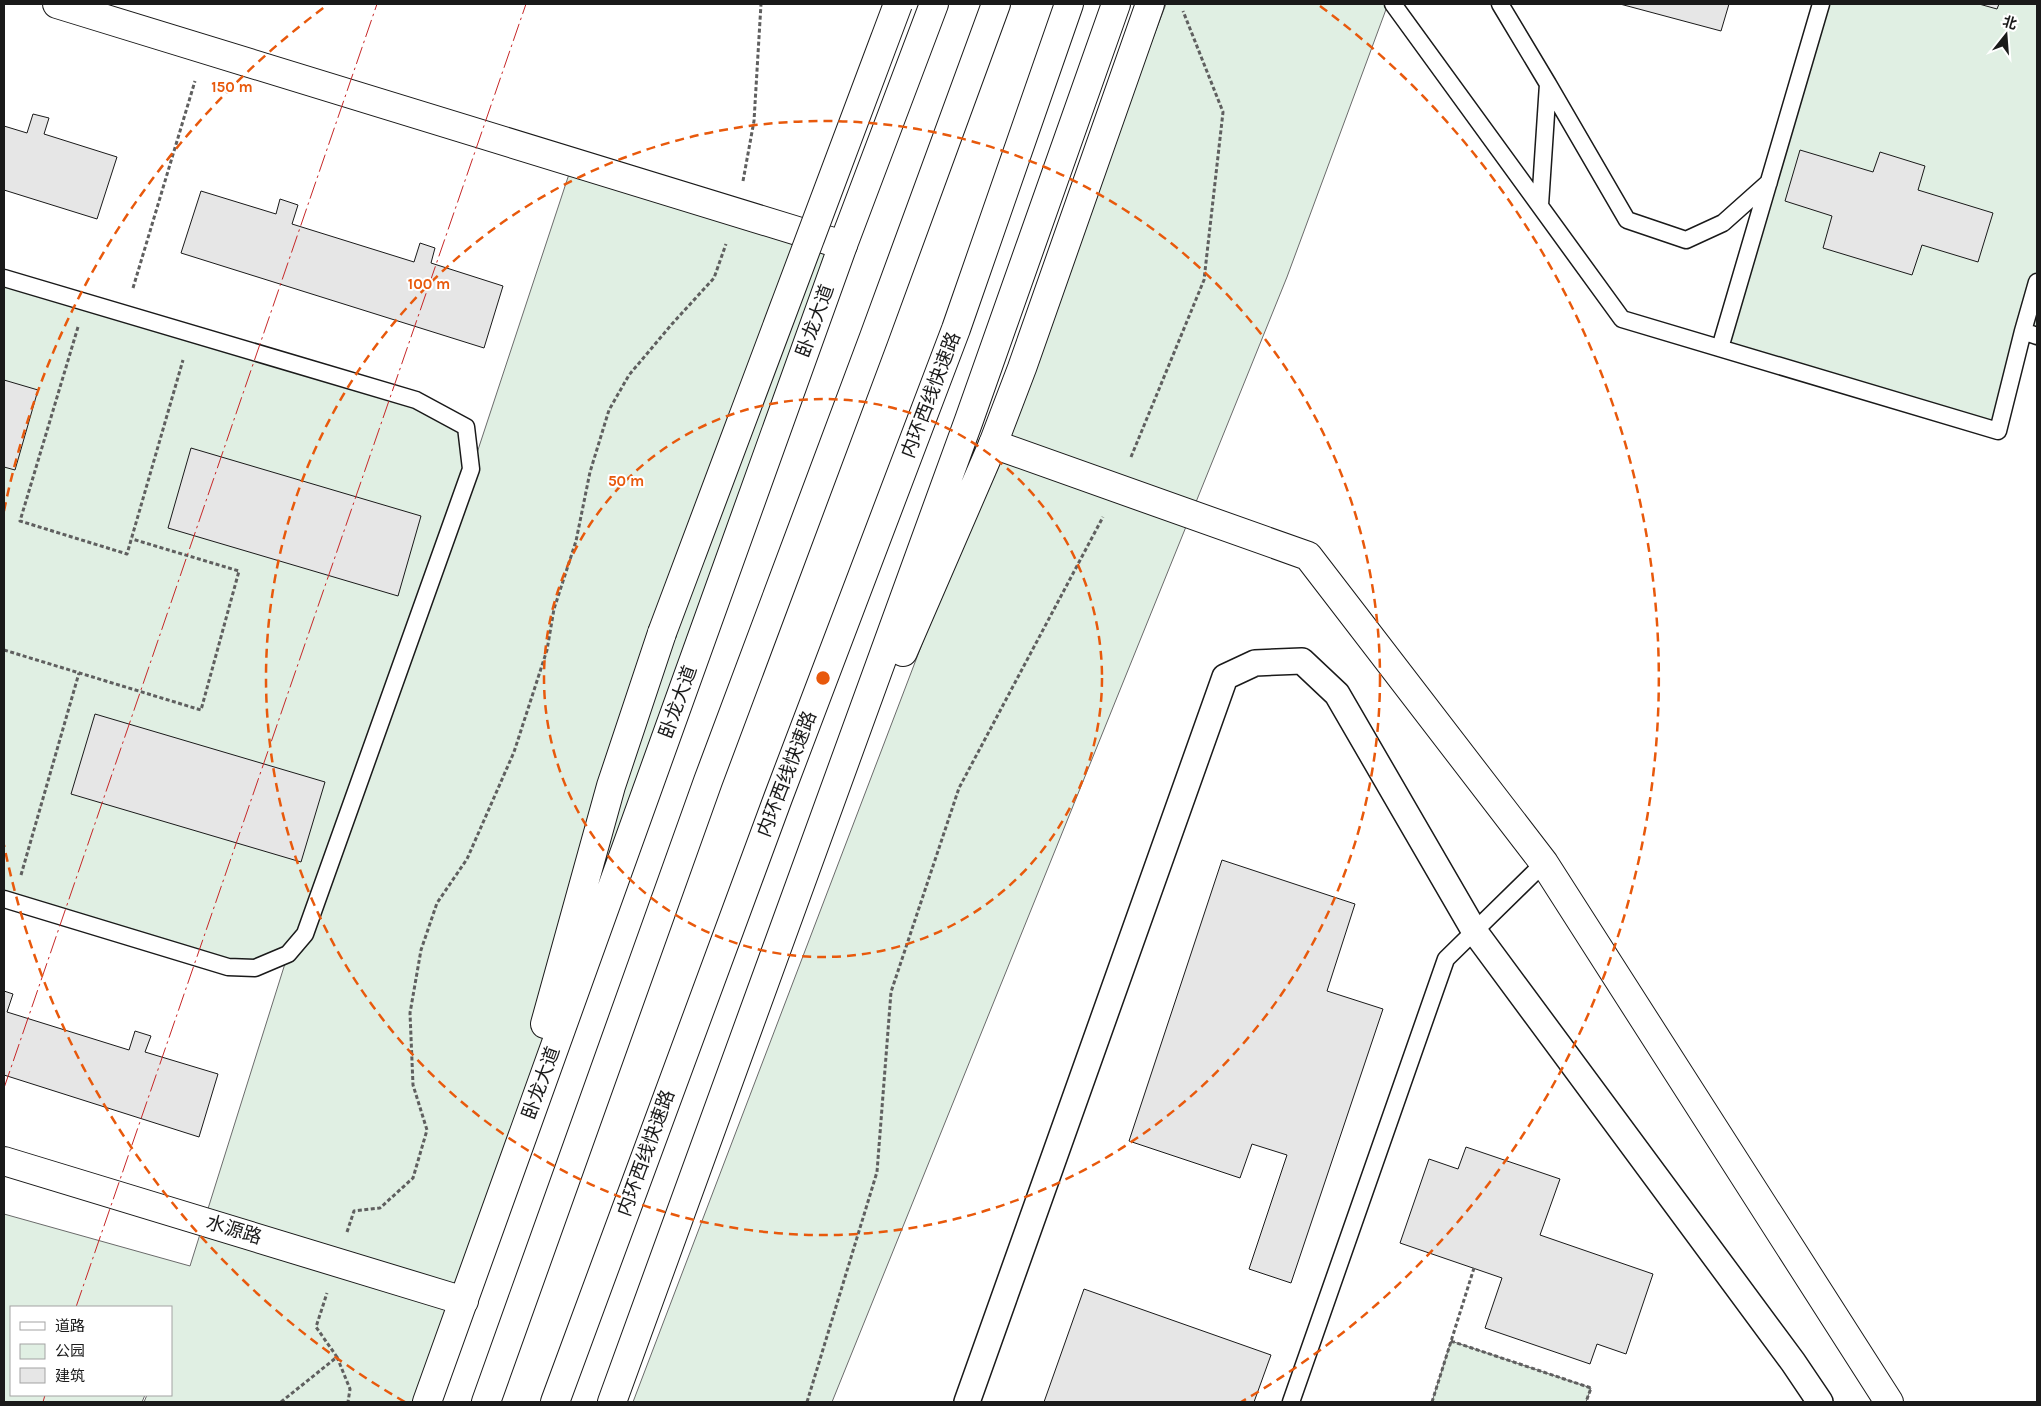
<svg xmlns="http://www.w3.org/2000/svg" width="2041" height="1406" viewBox="0 0 2041 1406" font-family="Karla,'Noto Sans SC',sans-serif">
<rect width="100%" height="100%" fill="#fff"/>
<path fill="#e0efe3" stroke="#6a6a6a" d="M1166 4H1388L1287 277 832 1402H633Z
M1821 4H2037V336L2023 331 1998 431 1720 348Z
M573 162 843 245 427 1402H144L147 1395H171V1307H11V1395H145L142 1402H4V1214L190 1266 288 954 255 968 4 899V278L416 400 466 427 472 468Z
M1451 1341 1591 1388 1586 1402H1432Z"/>
<path fill="#e6e6e6" stroke="#1a1a1a" d="M1620 4H1729L1721 31Z
M1979 4H1999L1997 9Z
M33 114 49 118 44 134 117 157 97 219 4 190V126L27 133Z
M1800 150 1873 172 1880 152 1925 166 1918 190 1993 213 1978 262 1922 245 1912 275 1823 248 1832 216 1785 201Z
M201 191 276 214 280 199 298 205 292 224 414 262 420 243 435 248 431 263 503 286 484 348 181 253Z
M4 380 38 390 15 470 4 467Z
M191 448 421 516 398 596 168 528Z
M95 714 325 782 301 862 71 794Z
M1222 860 1355 904 1327 991 1383 1009 1291 1283 1249 1269 1287 1155 1252 1144 1240 1178 1129 1141Z
M4 991 13 994 7 1012 129 1050 135 1031 151 1036 145 1052 218 1074 199 1137 4 1075Z
M1466 1147 1560 1179 1540 1235 1653 1274 1626 1354 1597 1344 1590 1364 1485 1328 1502 1278 1400 1243 1429 1159 1458 1169Z
M1084 1289 1271 1355 1254 1402H1044Z"/>
<g fill="none" stroke-linecap="round" stroke-linejoin="round">
<defs>
<path id="service" d="M1393 4 1622 319 1998 431 2023 331 2037 336
M1500 4 1548 84
M1540 205 1548 84 1627 220 1686 240 1723 223 1769 182
M4 278 416 400 466 427 471 469 305 934 288 954 255 968 228 967 4 899
M2023 331 2037 282
M1720 348 1821 4
M1291 1402 1446 959 1544 863"/>
<path id="pedestrian" d="M967 1402 1225 677 1255 663 1302 661 1337 694 1475 932 1793 1362 1820 1402"/>
<path id="minor" d="M57 4 843 245
M993 444 1308 556 1544 863 1889 1402
M4 1161 464 1301"/>
<path id="trunk" d="M903 652 993 444 1022 368 1150 4
M545 1024 611 786 662 633
M427 1402 843 245 934 4
M486 1402 708 781 874 337 996 4
M555 1402 778 798 956 329 1069 4
M612 1402 969 420 1116 4"/>
</defs>
<use href="#service" stroke="#1a1a1a" stroke-width="19"/>
<use href="#pedestrian" stroke="#1a1a1a" stroke-width="28"/>
<use href="#minor" stroke="#1a1a1a" stroke-width="30"/>
<use href="#trunk" stroke="#1a1a1a" stroke-width="30"/>
<path stroke="#5f5f5f" stroke-width="3" stroke-dasharray="4 2.5" stroke-linecap="butt" d="M743 181 754 121 761 4
M133 288 195 81
M78 327 20 521 127 554 183 360
M1131 457 1204 280 1223 112 1183 11
M4 650 201 710 239 571 132 539
M21 875 79 673
M347 1232 354 1211 380 1208 413 1178 427 1130 413 1085 410 1013 421 950 437 903 467 859 514 752 547 650 554 609 576 541 590 472 609 410 629 375 672 324 714 278 726 244
M1451 1341 1591 1388 1586 1402
M337 1357 350 1389 348 1402
M281 1402 337 1357 316 1327 327 1293
M807 1402 877 1172 891 992 959 788 1103 517
M1432 1402 1474 1268"/>
<use href="#service" stroke="#fff" stroke-width="16"/>
<use href="#pedestrian" stroke="#fff" stroke-width="25"/>
<use href="#minor" stroke="#fff" stroke-width="28"/>
<use href="#trunk" stroke="#fff" stroke-width="28"/>
<defs>
<path id="trunk-bridge" d="M662 633 898 4"/>
</defs>
<use href="#trunk-bridge" stroke="#1a1a1a" stroke-width="30" stroke-linecap="butt"/>
<use href="#trunk-bridge" stroke="#fff" stroke-width="28"/>
<path stroke="#c62828" stroke-width="1" stroke-dasharray="18 4 2.5 4" stroke-linecap="butt" d="M4 1088 377 4
M76 1307 526 4
M43 1402 45 1395"/>
</g>
<g fill="none" stroke="#e8590c" stroke-width="2.5" stroke-dasharray="9 6">
<circle cx="823" cy="678" r="279"/>
<circle cx="823" cy="678" r="557"/>
<path d="M405 1402A836 836 0 0 1 4 845M4 511A836 836 0 0 1 326 6M1320 6A836 836 0 0 1 1241 1402"/>
</g>
<g text-anchor="middle" dominant-baseline="central" stroke-width="4" stroke-linejoin="round" paint-order="stroke">
<g font-size="19" fill="#1a1a1a" stroke="#fff">
<text transform="translate(815 321) rotate(-70)">卧龙大道</text>
<text transform="translate(931 395) rotate(-69)">内环西线快速路</text>
<text transform="translate(678 702) rotate(-70)">卧龙大道</text>
<text transform="translate(787 774) rotate(-69)">内环西线快速路</text>
<text transform="translate(541 1083) rotate(-70)">卧龙大道</text>
<text transform="translate(646 1153) rotate(-70)">内环西线快速路</text>
<text transform="translate(234 1230) rotate(17)">水源路</text>
</g>
</g>
<circle cx="823" cy="678" r="8" fill="#e8590c" stroke="#fff" stroke-width="2.5"/>
<g font-size="15" text-anchor="middle" font-weight="bold" fill="#e8590c" stroke="#fff" stroke-width="4" stroke-linejoin="round" paint-order="stroke">
<text x="232" y="92">150 m</text>
<text x="429" y="289">100 m</text>
<text x="626" y="486">50 m</text>
</g>
<rect width="2041" height="1406" fill="none" stroke="#1a1a1a" stroke-width="10"/>
<rect x="10" y="1306" width="162" height="90" fill="#ffffff" stroke="#a3a3a3"/>
<rect x="20" y="1322" width="25" height="8" fill="#ffffff" stroke="#a3a3a3"/>
<text x="55" y="1331" font-size="15" fill="#1a1a1a">道路</text>
<rect x="20" y="1344" width="25" height="15" fill="#e0efe3" stroke="#a3a3a3"/>
<text x="55" y="1356" font-size="15" fill="#1a1a1a">公园</text>
<rect x="20" y="1368" width="25" height="15" fill="#e6e6e6" stroke="#a3a3a3"/>
<text x="55" y="1381" font-size="15" fill="#1a1a1a">建筑</text>
<g transform="translate(2006 35) rotate(17)" stroke="#ffffff" stroke-width="4" paint-order="stroke">
<path d="M0-4L9 19L0 12L-9 19Z" fill="#1a1a1a"/>
<text y="-8" font-size="14" font-weight="bold" text-anchor="middle" fill="#1a1a1a">北</text>
</g>
</svg>
